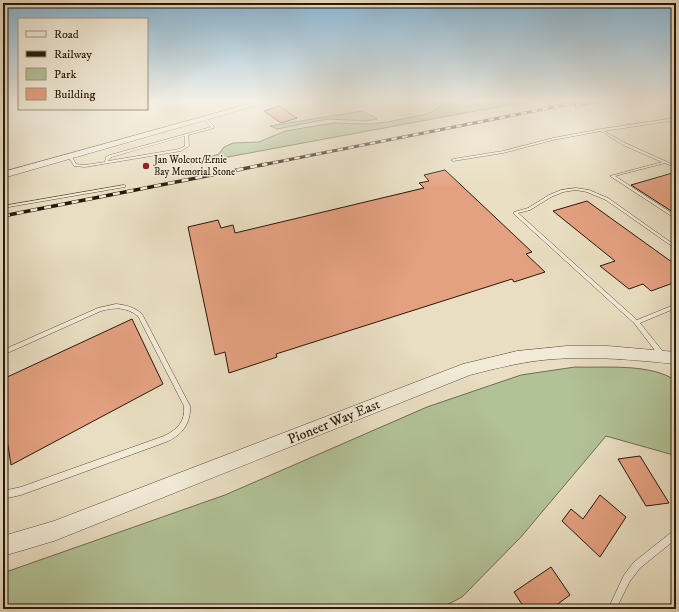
<svg xmlns="http://www.w3.org/2000/svg" width="679" height="612" viewBox="0 0 679 612" font-family="'IM FELL DW Pica',serif">
<rect width="100%" height="100%" fill="#e9dec2"/>
<filter id="stains"><feTurbulence type="fractalNoise" baseFrequency=".005" numOctaves="4"/><feColorMatrix values="0 0 0 0 .2 0 0 0 0 .09 0 0 0 0 .02 0 0 0 .5 -.17"/></filter>
<radialGradient id="worn" r=".72"><stop offset=".6" stop-color="#630" stop-opacity="0"/><stop offset="1" stop-color="#630" stop-opacity=".3"/></radialGradient>
<path fill="#b2c297" stroke="#6e6d50" d="M450 102H524L190 164 219 154 224 147 233 143 259 142 285 131 333 123 370 124 387 122 428 114 443 104Z
M362 111 377 119 367 121 328 119 277 129 270 126Z
M575 367C604 368 652 363 676 381V461L670 454 606 436 521 537 462 597 439 609H3V573L225 495 427 407 521 375Z"/>
<path fill="#e4a181" stroke="#2a1808" d="M279 106 297 118 281 123 264 111Z
M445 170 532 252 526 254 545 272 514 282 512 279 276 354 277 357 229 373 225 352 215 355 188 227 218 220 221 228 233 225 235 233 424 188 419 183 429 181 424 175Z
M676 172V214L631 185Z
M587 201 676 265V282L651 291 643 284 629 289 600 266 615 261 553 211Z
M132 319 163 384 11 465 3 414V379Z
M640 456 669 503 646 506 618 459Z
M600 495 626 517 600 557 562 521 571 509 583 519Z
M551 567 570 595 551 609H525L514 592Z"/>
<g fill="none" stroke-linecap="round" stroke-linejoin="round">
<defs>
<path id="service" d="M204 118H206L214 126V128L188 135 189 146 181 151 85 167 74 166 68 156 71 155 76 164 85 165 105 162 106 157 110 155 211 127 204 120ZM185 136V146L179 149 108 161 109 159 112 157Z
M676 118V120L604 131 625 143 676 166V168L665 163 615 176 676 216V219L610 176 662 162 623 145 601 131 553 140 503 153 453 161 451 160 453 159 503 151 553 138 601 129Z
M124 185 126 186 125 187 3 208V206Z
M576 188 589 190 608 198 676 246V249L606 200 587 192 576 190 563 192 551 197 530 210 518 213 637 320 676 304V308L640 323 664 353 665 355 664 357H660L634 323 513 213 514 212 528 208 549 195 561 190Z
M116 304C126 305 134 307 142 314L190 406C191 424 182 435 166 442L21 495 3 499V491L21 487 164 436C178 429 185 422 184 406L138 316C126 307 116 307 101 311L3 355V350L98 308Z
M676 530V539L640 568 630 581 616 609H608L624 575 634 562 673 531Z"/>
<path id="tertiary" d="M256 102H268L3 178V172Z
M567 346H608L676 352V364C635 360 595 356 554 359 525 361 497 368 470 375L54 541 3 556V536L54 521 463 364 517 351Z"/>
</defs>
<use href="#service" stroke="#5a4a36" stroke-width="1"/>
<use href="#tertiary" stroke="#5a4a36" stroke-width="1"/>
<use href="#service" fill="#f1ead7" fill-rule="evenodd"/>
<use href="#tertiary" fill="#f1ead7" fill-rule="evenodd"/>
<defs>
<path id="rail-far1" d="M576 106 597 102
M262 165 580 102"/>
<path id="rail" d="M3 216 267 164"/>
</defs>
<use href="#rail-far1" stroke="#2a1808" stroke-width="3"/>
<use href="#rail" stroke="#2a1808" stroke-width="3.5"/>
<use href="#rail-far1" stroke="#f1ead7" stroke-width="2" stroke-dasharray="5.5" stroke-linecap="butt"/>
<use href="#rail" stroke="#f1ead7" stroke-width="2.5" stroke-dasharray="7" stroke-linecap="butt"/>
</g>
<linearGradient id="sky" x2="0" y2="1"><stop stop-color="#89b7d6"/><stop offset="0.54" stop-color="#f5f0e4"/><stop offset="1" stop-color="#f5f0e4" stop-opacity="0"/></linearGradient>
<rect width="679" height="188" fill="url(#sky)"/>
<circle fill="#8f2418" stroke="#f1ead7" stroke-width="1.5" cx="146" cy="166" r="4"/>
<g text-anchor="middle" dominant-baseline="central" stroke-width="3" stroke-linejoin="round" paint-order="stroke">
<g font-size="10" fill="#2a1808" stroke="#f1ead7" text-anchor="start">
<text x="154" y="160">Jan Wolcott/Ernie<tspan x="154" dy="12">Bay Memorial Stone</tspan></text>
</g>
<g font-size="14" fill="#2a1808" stroke="#f1ead7">
<text transform="translate(334 422) rotate(-22)">Pioneer Way East</text>
</g>
</g>
<rect width="679" height="612" fill="none" stroke="#e9dec2" stroke-width="16"/>
<rect x="4" y="4" width="671" height="604" fill="none" stroke="#2a1808" stroke-width="2"/>
<rect x="8" y="8" width="663" height="596" fill="none" stroke="#2a1808"/>
<rect x="18" y="18" width="130" height="92" fill="#f1ead7" stroke="#a19684"/>
<rect x="26" y="31" width="20" height="6" fill="#f1ead7" stroke="#a19684"/>
<text x="54" y="38" font-size="12" fill="#2a1808">Road</text>
<rect x="26" y="51" width="20" height="6" fill="#2a1808" stroke="#a19684"/>
<text x="54" y="58" font-size="12" fill="#2a1808">Railway</text>
<rect x="26" y="68" width="20" height="12" fill="#b2c297" stroke="#a19684"/>
<text x="54" y="78" font-size="12" fill="#2a1808">Park</text>
<rect x="26" y="88" width="20" height="12" fill="#e4a181" stroke="#a19684"/>
<text x="54" y="98" font-size="12" fill="#2a1808">Building</text>
<rect width="100%" height="100%" filter="url(#stains)"/>
<rect width="100%" height="100%" fill="url(#worn)"/>
</svg>
